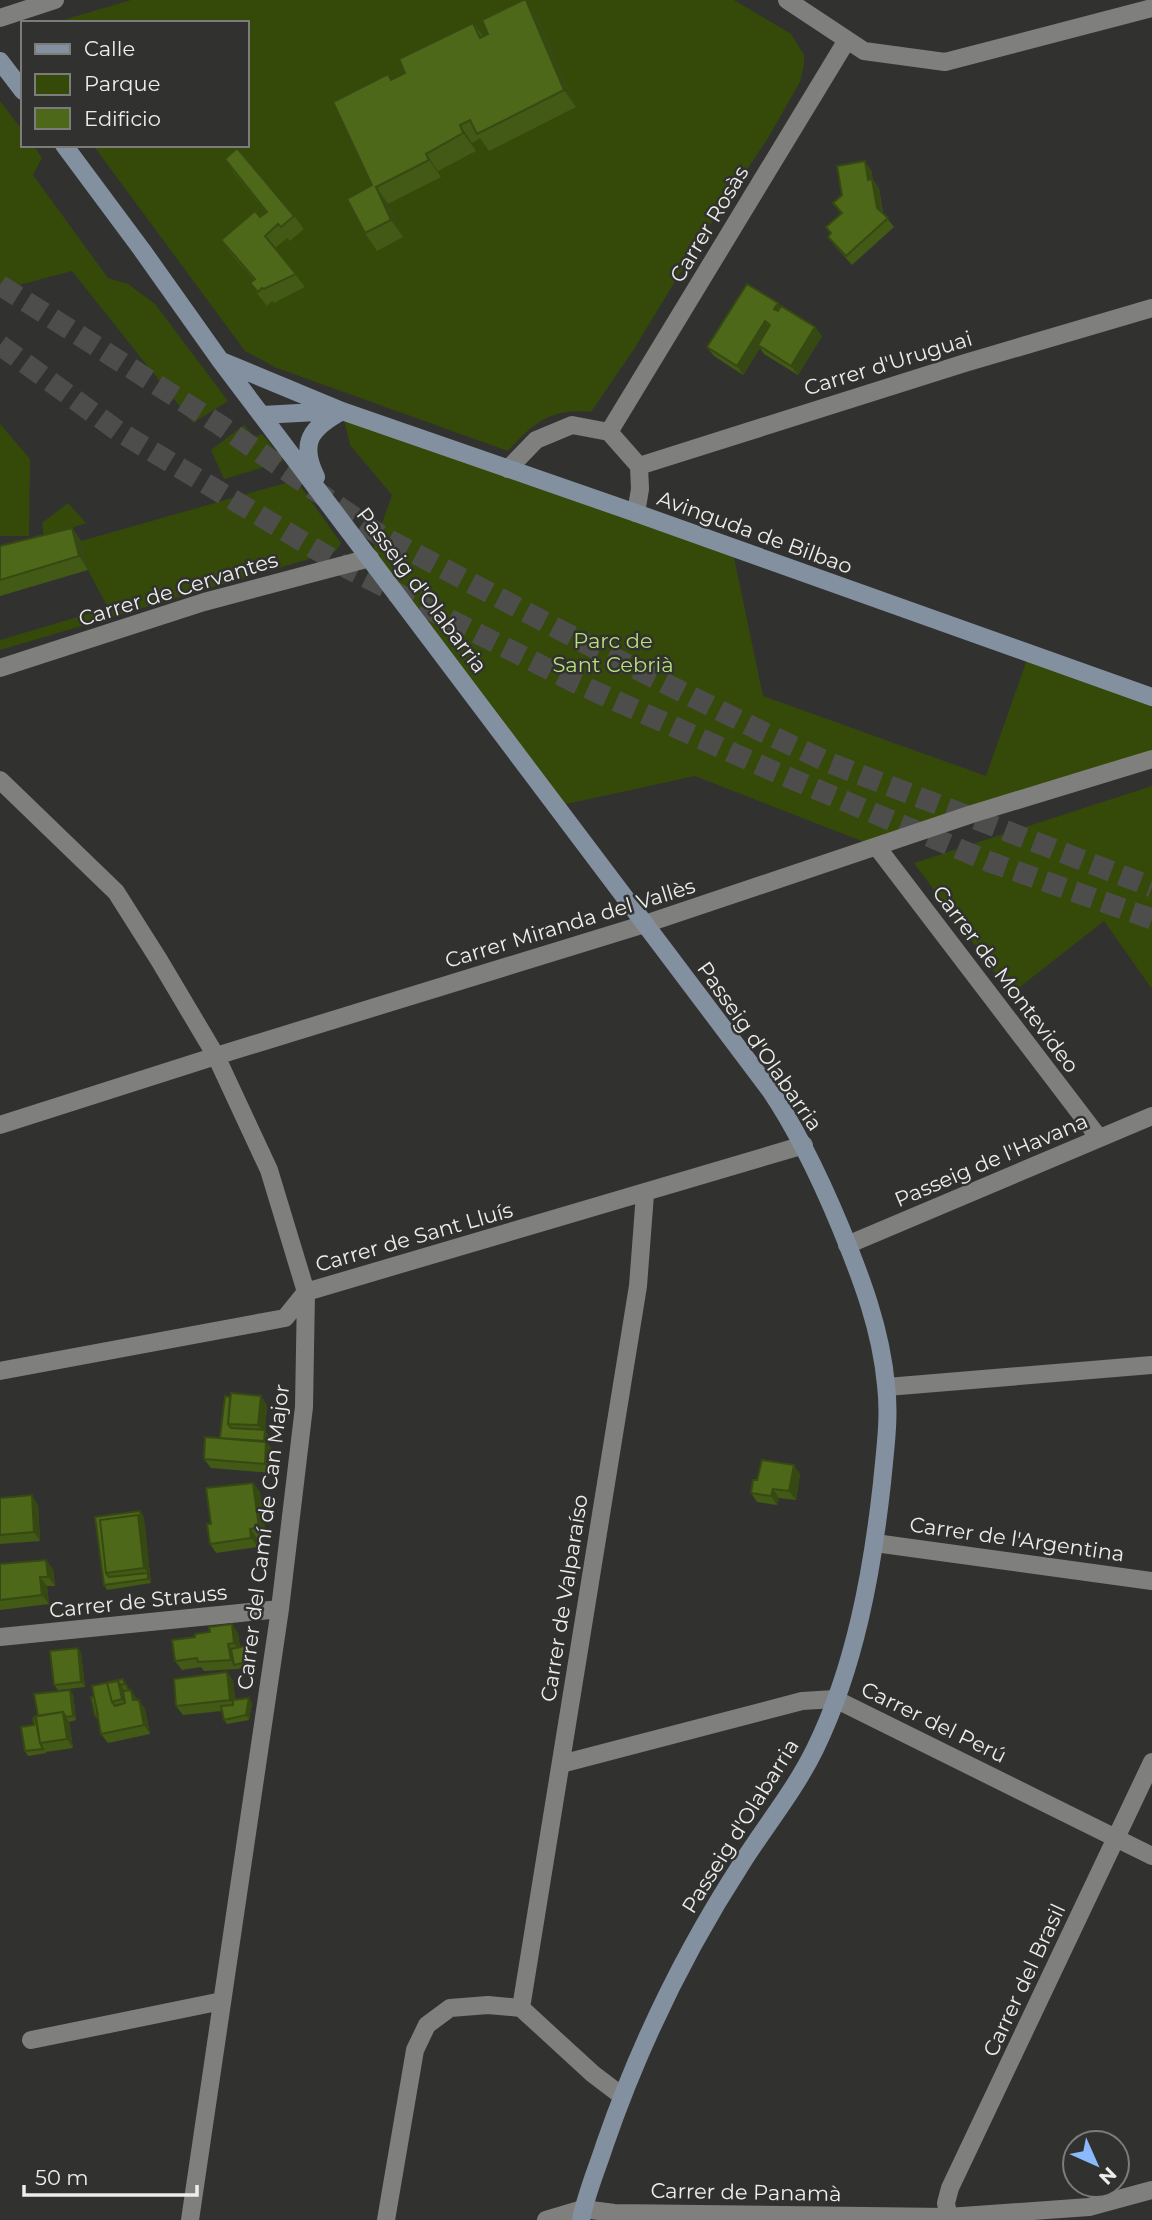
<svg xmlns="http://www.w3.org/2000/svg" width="1152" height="2220" viewBox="0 0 1152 2220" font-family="Montserrat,sans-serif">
<rect width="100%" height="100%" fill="#313230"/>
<path fill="#354909" d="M131 0H734L791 34 804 55V65L800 82 768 138 703 235 634 349 591 412C550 408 534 423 508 451L277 368 245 351 93 145H247V23H53Z
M0 101 23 131V145H33L42 158 33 175 108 278 128 284 155 304 228 401 193 423 72 271 0 290Z
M342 411 732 548 763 696 986 776 1029 654 1152 697V753L877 847 695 776 557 806 370 558 392 495 350 445Z
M0 424 30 459 29 536H0Z
M244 425 254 437 262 434 284 461 224 479 211 450Z
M296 480 341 543 336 551 0 650V640L108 608 88 570 81 541Z
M68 503 86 523 44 537 42 523Z
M1152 786V989L1104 921 1011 994 914 863Z"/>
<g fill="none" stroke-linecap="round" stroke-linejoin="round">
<path stroke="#4d4e4c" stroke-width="21" stroke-dasharray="21 10" stroke-linecap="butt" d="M0 285 220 425 380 535 598 650 763 732 830 763 1152 887
M0 345 118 431 347 568 576 683 773 771 990 862 1152 919"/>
<path stroke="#7f807e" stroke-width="18" d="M787 0 864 51 945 62 1152 8
M0 18 55 0
M609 432 847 40
M639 466 965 363 1152 308
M508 469 536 440 572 425 609 432 639 466 640 489 636 513
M0 668 204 602 370 558
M0 780 116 892 159 960 216 1056 269 1170 306 1292 304 1407 280 1609 190 2220
M877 847 1099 1138
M0 1125 216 1056 645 924 972 814 1152 759
M847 1245 1152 1116
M0 1371 285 1318 306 1292 804 1145
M887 1387 1152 1365
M875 1543 1152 1581
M0 1637 280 1609
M561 1764 802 1701 835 1699 1152 1856
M521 2008 638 1286 645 1194
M31 2040 222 2001
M386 2220 415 2050 427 2025 450 2008 488 2005 521 2008 593 2074 622 2096
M546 2220 583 2209 614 2213 948 2217 1089 2207 1152 2190
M949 2220 946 2203 950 2188 1152 1762"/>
<path stroke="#83909f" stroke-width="18" d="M0 61 23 91
M64 145 142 250 220 360 770 1090C799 1133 820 1178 840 1226 861 1277 881 1329 886 1385 890 1418 885 1450 882 1483 872 1573 855 1667 815 1749 795 1790 766 1825 742 1863 685 1951 639 2046 605 2144 597 2169 586 2194 581 2220
M224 362 342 411 636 513 1152 697
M262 415 335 411
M316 477C299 442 311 428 342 411"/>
</g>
<path fill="#435916" d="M537 16 576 107 489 151 480 138 472 143 476 151 438 171 441 177 388 204 403 237 377 251 365 233 388 74 392 79 405 73 473 23 483 36Z
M225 159 294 216 304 229 290 241 287 238 275 248 305 287 274 303 272 301 267 306 259 296 250 283 254 280 230 253 221 240 260 217 266 212 234 173Z
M871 170 873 180 879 188 883 213 894 227 852 265 835 246 828 237 830 234 826 227 841 214 833 203Z
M778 303 780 306 822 336 798 375 764 354 760 348 743 375 714 356 707 347Z
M72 528 81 541 88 570 0 596V546Z
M225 1396 267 1405 265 1431 268 1435 267 1443 273 1451 271 1473 211 1468 204 1459 220 1438Z
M800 1474 796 1500 779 1498 777 1505 757 1502 751 1493Z
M253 1483 260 1492 266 1537 257 1538 258 1547 216 1553 210 1544 211 1524Z
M0 1498 38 1505 40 1541 0 1544Z
M143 1515 151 1583 107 1590 104 1585 95 1517Z
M0 1564 53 1569 55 1586H47L49 1604 0 1610Z
M238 1633 240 1647 245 1646 248 1651 250 1667 237 1669 204 1671 201 1667 182 1670 175 1661Z
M78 1648 81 1653 85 1687 58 1690 54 1685Z
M227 1672 233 1681 235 1700 252 1703 249 1720 227 1724 224 1720 222 1711 183 1715 176 1706Z
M123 1679 130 1690 145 1709 150 1734 108 1743 101 1734 99 1720 95 1716 94 1697Z
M70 1690 73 1695 76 1720 69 1722 73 1748 46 1752V1753L28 1756 25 1751 38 1716Z"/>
<path fill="#374912" d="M526 0 537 16 576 107 564 90Z
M460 125 472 143 476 151 463 133Z
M426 154 438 171 441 177 429 160Z
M865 161 871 170 873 180 879 188 883 217 877 208 868 180Z
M376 187 388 204 403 237 391 220Z
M778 303 784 312 781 318 774 309Z
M765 321 771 330 758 345 760 348 743 375 737 366Z
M815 327 822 336 798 375 791 366Z
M72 528 81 541 88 570 79 556Z
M261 1396 267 1405 265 1431 268 1435 267 1443 273 1451 271 1473 265 1464 264 1434 258 1425Z
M794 1465 800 1474 796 1500 789 1491Z
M253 1483 260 1492 266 1537 259 1528Z
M773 1489 779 1498 777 1505 771 1496Z
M32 1495 38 1505 40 1541 34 1532Z
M140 1511 143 1515 145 1524 151 1583 148 1579V1573L144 1568 138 1515Z
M250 1529 257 1538 258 1547 251 1538Z
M46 1560 53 1569 55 1586 48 1577Z
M40 1577 47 1586 49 1604 42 1595Z
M232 1624 238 1633 240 1652 234 1643Z
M228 1644 235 1654 234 1665 231 1660Z
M245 1646 248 1651 250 1667 247 1662Z
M78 1648 81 1653 85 1687 81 1682Z
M227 1672 233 1681 237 1709 230 1700Z
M123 1679 129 1688 130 1693 124 1684Z
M118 1681 127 1694 132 1712 122 1699Z
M70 1690 73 1695 76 1720 73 1716Z
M131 1690 137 1699 139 1709 133 1700Z
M249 1698 252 1703 249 1720 246 1715Z
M139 1700 145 1709 150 1734 144 1725Z
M63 1712 69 1722 73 1748 67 1739Z"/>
<path fill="#4e6819" stroke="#374912" stroke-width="2" d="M523 0H526L564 90 477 134 470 120 460 125 463 133 426 154 429 160 376 187 391 220 365 233 347 199 372 185 333 102 388 74 391 80 405 73 399 59 473 23 480 38 488 34 482 20Z
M237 148 294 216 281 227 278 224 265 236 296 274 264 289 262 288 258 292 250 283 255 279 221 240 255 211 260 217 267 212 225 159Z
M865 161 868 180 872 179 877 208 888 218 846 256 828 237 831 233 826 227 842 213 833 203 842 195 837 166Z
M747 284 778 303 774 309 778 311 781 306 815 327 791 366 758 345 770 325 765 321 737 366 707 347Z
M72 528 79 556 0 580V546Z
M231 1393 261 1396 258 1425 228 1424Z
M225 1396 230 1397 228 1424 231 1428 265 1430 264 1441 220 1438Z
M205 1437 266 1442 265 1464 204 1459Z
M762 1460 794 1465 789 1491 773 1489 771 1496 751 1493 753 1480H757Z
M253 1483 259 1528 250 1529 251 1538 210 1544 207 1524H211L206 1488Z
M32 1495 34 1532 0 1535V1498Z
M140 1511 141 1519 138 1515 100 1520 106 1573 109 1577 148 1573V1579L104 1585 95 1517Z
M138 1515 144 1568 106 1573 100 1520Z
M46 1560 48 1577H40L42 1595 0 1600V1564Z
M232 1624 234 1643 228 1644 231 1660 198 1662 197 1658 175 1661 172 1640 195 1637V1634L210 1632 209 1627Z
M245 1646 247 1662 234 1665 231 1649Z
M78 1648 81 1682 54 1685 50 1651Z
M227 1672 230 1700 176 1706 174 1679Z
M123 1679 124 1684 121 1685 118 1681 107 1683 112 1702 115 1706 125 1703 123 1691 131 1690 133 1700H139L144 1725 101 1734 92 1686Z
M118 1681 122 1699 112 1702 107 1683Z
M70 1690 73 1716 66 1717 63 1712 38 1716 34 1694Z
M91 1697H94L98 1715 95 1716Z
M249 1698 246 1715 224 1720 221 1706 233 1705V1700Z
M63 1712 67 1739 40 1743 35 1716Z
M36 1717 40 1743 43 1749 25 1751 21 1727 34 1725 33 1718Z"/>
<g text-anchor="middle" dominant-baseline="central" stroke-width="5" stroke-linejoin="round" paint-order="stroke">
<g font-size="21" fill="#edeeec" stroke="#313230">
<text transform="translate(709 224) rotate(-59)">Carrer Rosàs</text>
<text transform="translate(888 363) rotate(-17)">Carrer d'Uruguai</text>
<text transform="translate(755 532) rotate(20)">Avinguda de Bilbao</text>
<text transform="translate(178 589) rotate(-17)">Carrer de Cervantes</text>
<text transform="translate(422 590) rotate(53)">Passeig d'Olabarria</text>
<text transform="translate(570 923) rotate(-17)">Carrer Miranda del Vallès</text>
<text transform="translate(1006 979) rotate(53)">Carrer de Montevideo</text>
<text transform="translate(760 1046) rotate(55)">Passeig d'Olabarria</text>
<text transform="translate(991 1160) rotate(-23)">Passeig de l'Havana</text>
<text transform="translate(414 1237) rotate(-16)">Carrer de Sant Lluís</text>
<text transform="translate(263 1537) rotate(-83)">Carrer del Camí de Can Major</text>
<text transform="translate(1017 1539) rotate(8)">Carrer de l'Argentina</text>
<text transform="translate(564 1598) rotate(-81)">Carrer de Valparaíso</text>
<text transform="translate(138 1601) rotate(-6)">Carrer de Strauss</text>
<text transform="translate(934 1722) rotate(26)">Carrer del Perú</text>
<text transform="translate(740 1826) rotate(-58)">Passeig d'Olabarria</text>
<text transform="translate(1024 1980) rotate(-65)">Carrer del Brasil</text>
<text transform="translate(746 2192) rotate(1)">Carrer de Panamà</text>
</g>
<g font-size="21" fill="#b8df78" stroke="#313230">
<text x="613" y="640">Parc de<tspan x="613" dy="24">Sant Cebrià</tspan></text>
</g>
</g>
<rect x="21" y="21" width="228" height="126" fill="#313230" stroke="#7c7d7b" stroke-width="2"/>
<rect x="35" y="44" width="35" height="10" fill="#83909f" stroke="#7c7d7b" stroke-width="2"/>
<text x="84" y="56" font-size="21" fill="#edeeec">Calle</text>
<rect x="35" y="74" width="35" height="21" fill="#354909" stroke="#7c7d7b" stroke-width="2"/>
<text x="84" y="91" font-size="21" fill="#edeeec">Parque</text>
<rect x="35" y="108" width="35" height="21" fill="#4e6819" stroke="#7c7d7b" stroke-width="2"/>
<text x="84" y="126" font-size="21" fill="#edeeec">Edificio</text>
<g transform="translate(1096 2164) rotate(135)"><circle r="33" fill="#313230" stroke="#7c7d7b" stroke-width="2"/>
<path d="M0-5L12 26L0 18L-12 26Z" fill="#8abafc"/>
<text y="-10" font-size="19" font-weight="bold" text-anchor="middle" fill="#edeeec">N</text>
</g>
<path d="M24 2185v10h173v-10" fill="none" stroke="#edeeec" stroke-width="3.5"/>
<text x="35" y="2185" font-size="21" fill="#edeeec" stroke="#313230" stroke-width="5" paint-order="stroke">50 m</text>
</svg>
